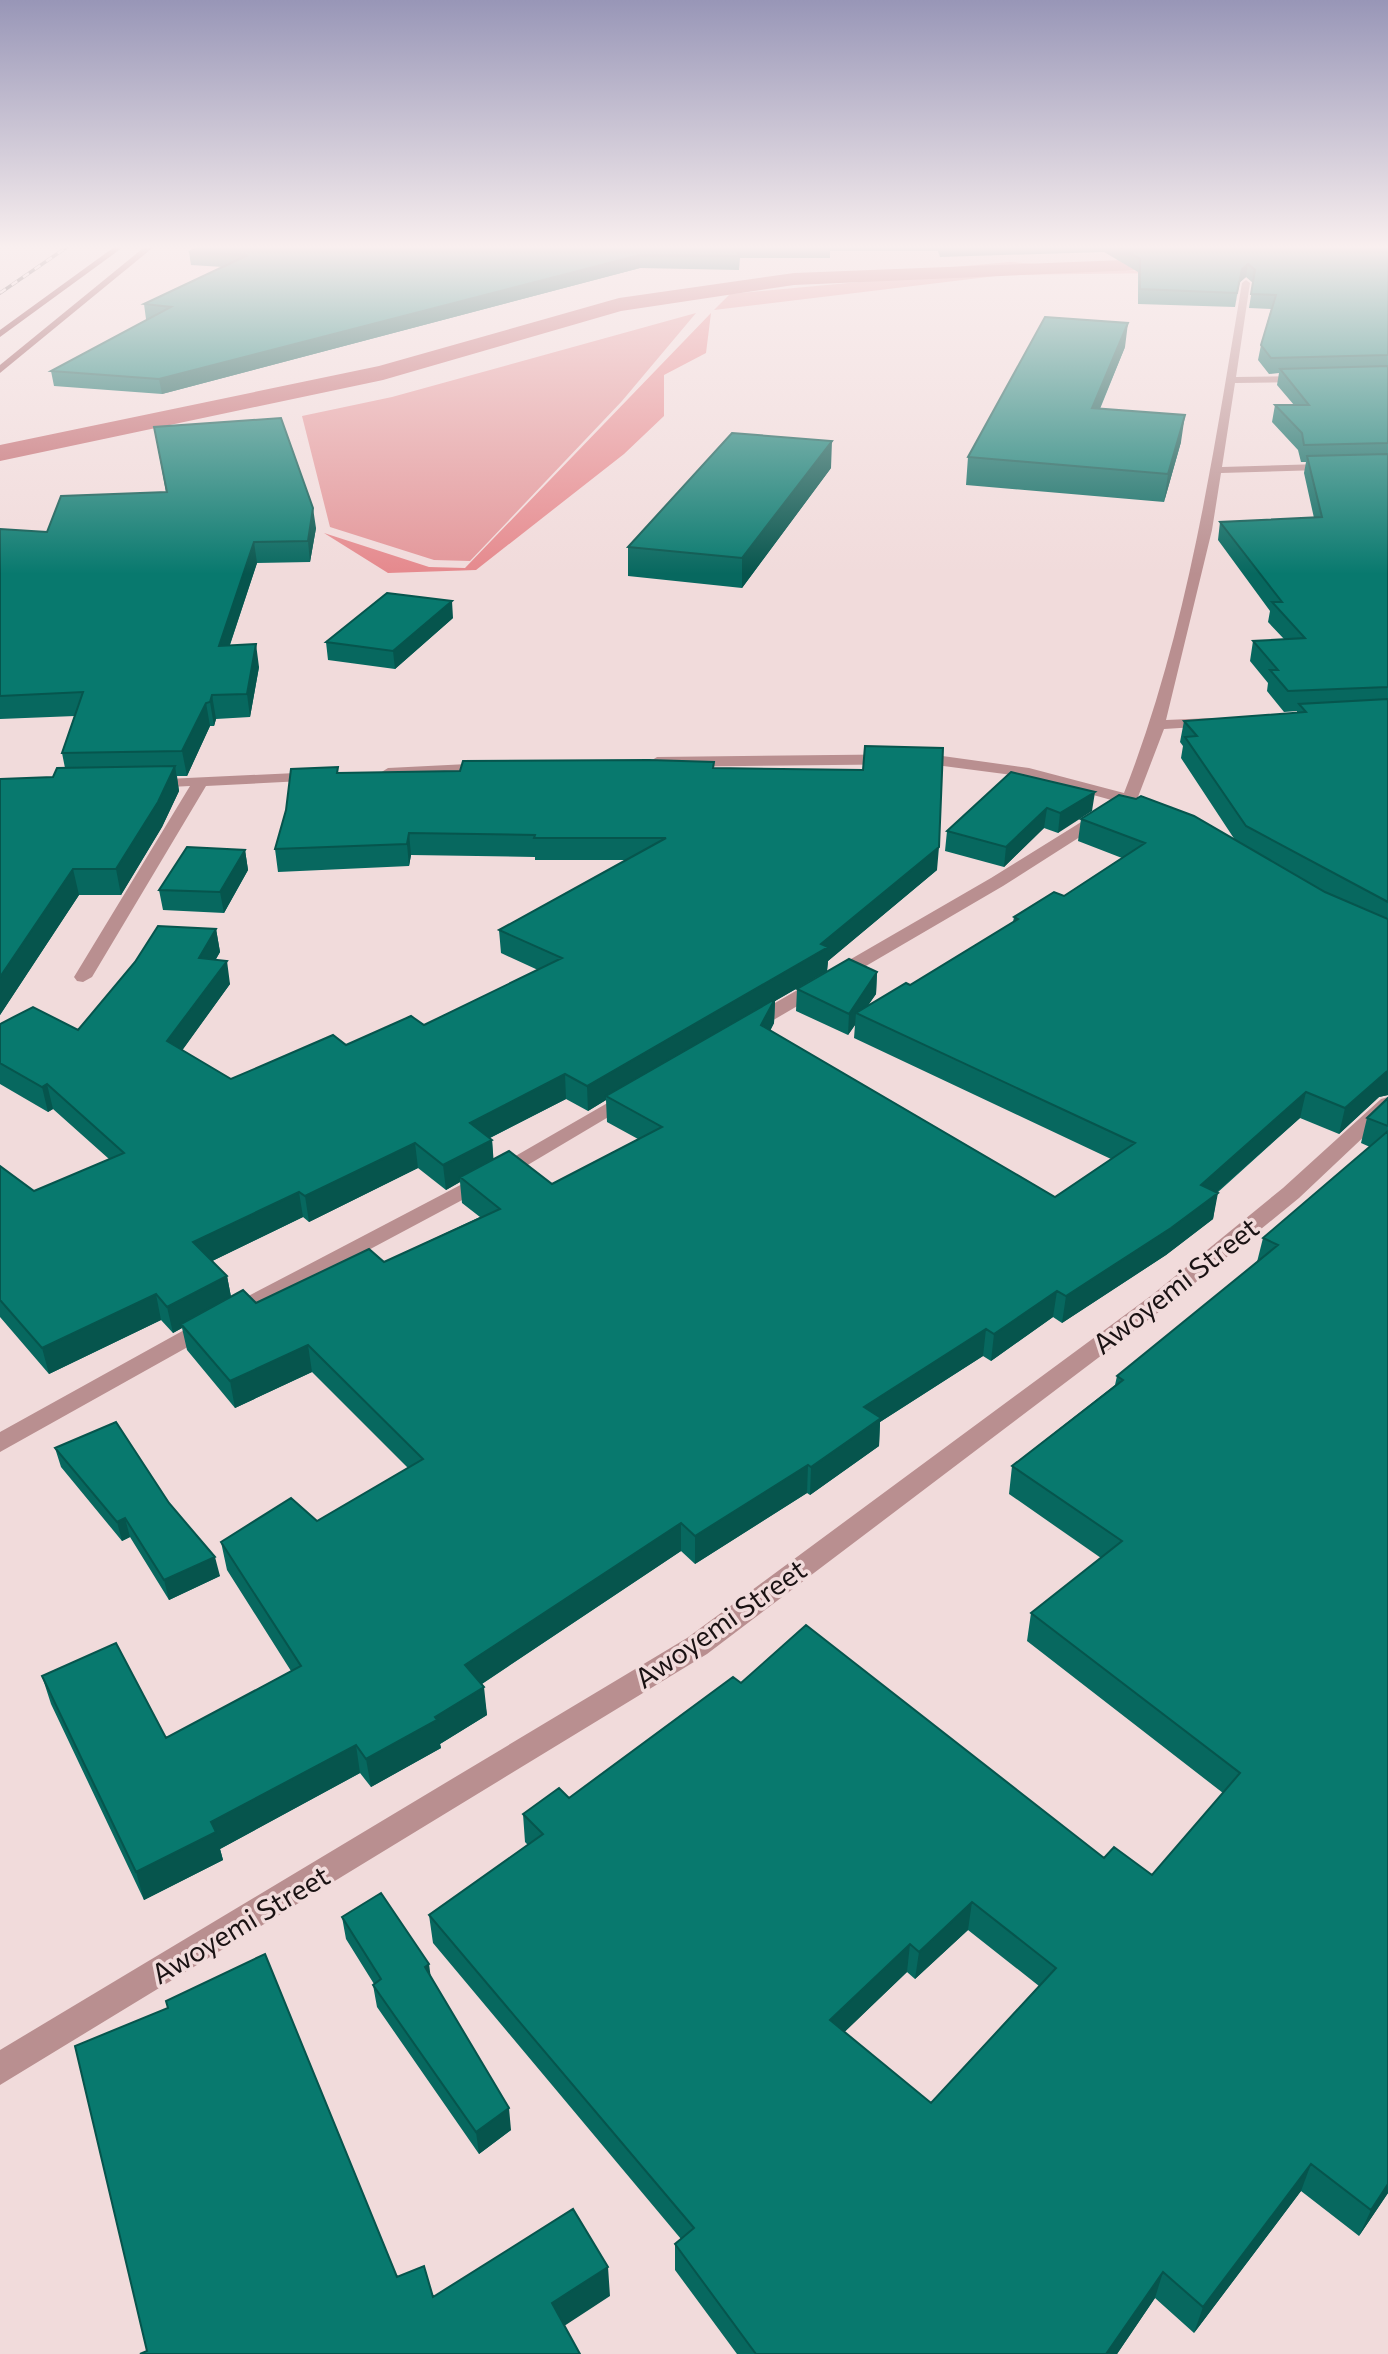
<svg xmlns="http://www.w3.org/2000/svg" width="1388" height="2354" viewBox="0 0 1388 2354" font-family="Commissioner,sans-serif">
<rect width="100%" height="100%" fill="#f1dbdb"/>
<path fill="#e39699" d="M1009 262 1169 273 1004 275 714 310 730 294 870 281 921 270Z
M696 313 622 401 470 561 434 560 330 527 302 416 392 397Z"/>
<path fill="#e5898d" d="M711 313 706 353 664 375V416L624 454 476 570 388 573 324 533 429 567 465 568Z"/>
<g fill="none" stroke-linecap="round" stroke-linejoin="round">
<path fill="#c1696e" fill-rule="evenodd" d="M1200 257 1210 263 1207 267 794 285 621 311 383 380 0 461V445L379 366 619 298 794 273Z"/>
<path fill="#b98f90" fill-rule="evenodd" d="M1246 280 1250 283 1236 377 1305 376 1310 379 1305 382 1235 383 1222 467 1388 462V468L1221 473 1212 530 1166 720 1212 718 1219 722 1212 726 1164 729 1138 797 1146 802 1144 805H1130L1003 886 758 1029H744L742 1025 744 1021 991 878 1115 801 1028 777 928 764 657 767 649 762 657 757 928 754 1029 768 1124 793C1188 630 1213 455 1242 283Z
M488 763 493 765V771L388 778 380 773 388 768Z
M317 772 322 774V780L206 786 92 977 83 982 77 981 74 977 190 786 150 788 145 786V780Z
M630 1090 637 1092 640 1096 637 1100 526 1166 211 1334 0 1452V1432L195 1324 512 1158Z
M1388 1097V1114L1299 1198 1168 1305 707 1654 0 2085V2050L687 1638 1152 1295 1283 1188 1381 1099Z"/>
<path fill="#90494e" fill-rule="evenodd" d="M147 245H156L0 373V365Z"/>
<path fill="#7f2e36" fill-rule="evenodd" d="M117 245H126L0 337V330Z"/>
<defs>
<path id="rail" d="M0 293 70 245"/>
</defs>
<use href="#rail" stroke="#382e2f" stroke-width="3.5"/>
<use href="#rail" stroke="#f1dbdb" stroke-width="2.5" stroke-dasharray="7" stroke-linecap="butt"/>
</g>
<path fill="#07685f" fill-rule="evenodd" d="M204 245H1388V1095L1379 1097 1339 1134 1300 1118 1217 1193 1213 1219 1166 1255 1062 1323 1053 1317 991 1361 983 1356 880 1422 879 1446 810 1495 807 1493 695 1564 681 1551 482 1684 487 1715 440 1744 441 1748 371 1787 360 1773 220 1849 223 1860 144 1900 51 1704 42 1676 166 1738 291 1671 227 1570 221 1542 317 1521 408 1468 312 1372 235 1408 187 1350 182 1328 173 1333 161 1320 49 1374 0 1317V1166L34 1191 109 1159 53 1109 48 1112 0 1084V1024L78 1030 216 929 220 952 216 959 230 984 182 1050 231 1079 346 1045 424 1025 538 970 501 953 499 930 626 860H535V857L411 855 409 866 278 872 275 849 338 767V773L460 771 714 762V768L937 870 828 961 827 971 775 1001 774 1023 770 1031 1055 1197 1111 1159 854 1038 855 1025 848 1035 796 1011 797 989 877 972 876 994 867 1006 910 985 1013 922 1014 917 1064 896 1122 858 1078 841 1081 819 1235 840 1181 758 1183 746 1180 742 1184 721 1297 713V711L1284 712 1267 691 1268 683 1250 661 1253 641 1284 639 1268 622 1270 611 1218 540 1220 522 1314 518 1304 473 1306 462H1301L1298 450 1272 422 1275 405H1294L1277 385 1279 373 1269 374 1258 360 1261 345 1271 309 1249 308 1253 283 1246 277 1239 283 1235 307 1138 304V272L1104 252 940 257 938 251H830V258H740L739 270 640 268 162 394 54 386 51 371 148 319H146L144 304 223 267 191 265 189 252ZM566 1099 588 1111 606 1100 607 1122 638 1139 552 1184 493 1159 492 1140 490 1138ZM418 1168 446 1190 460 1182 462 1203 480 1217 384 1262 256 1303 231 1297 227 1276 212 1261 303 1217 309 1222Z
M1125 347 1100 409 1181 442 1164 502 966 485 968 457Z
M154 427 316 528 310 562 257 563 230 645 259 667 250 717 216 719 214 726H210L187 776H177L179 791 162 827 121 895H79L0 1015V779L53 777 65 768 62 753 75 716 0 719V529L47 532 166 492Z
M831 468 742 588 628 576V547Z
M453 618 395 669 328 660 326 642Z
M1095 792 1058 833 1044 828 1004 867 945 851 947 831Z
M245 850 248 870 224 913 163 910 159 890Z
M1388 1098V2193L1359 2236 1301 2191 1194 2333 1155 2298 1117 2354H737L675 2270V2244L681 2239 433 1943 429 1915 528 1845 525 1842 523 1814 569 1798 741 1683 1104 1858 1152 1875 1223 1793 1027 1641 1031 1613 1101 1558 1009 1494 1012 1466 1115 1385 1117 1376 1257 1262 1263 1238 1370 1147 1361 1143 1367 1118ZM968 1930 1039 1986 931 2103 844 2032 907 1972 915 1979Z
M55 1448 169 1503 220 1576 169 1600 130 1537 122 1541 61 1467Z
M342 1917 511 2130 479 2154 377 2007 373 1985 374 1984 346 1939Z"/>
<path fill="#06554d" d="M640 255V268L162 394 159 379Z
M1248 264 1246 277 1239 283 1235 307 1242 269Z
M1128 323 1125 347 1089 434 1092 408Z
M1185 415 1181 442 1164 502 1168 474Z
M832 441 831 468 742 588V558Z
M313 508 316 528 310 562 308 541Z
M254 542 257 563 222 668 219 646Z
M452 601 453 618 395 669 393 651Z
M256 644 259 667 250 717 247 694Z
M212 695 216 719 214 726 210 702Z
M206 703 210 726 187 776 182 751Z
M175 766 179 791 162 827 121 895 116 869Z
M1095 792 1092 811 1058 833 1060 813Z
M1047 808 1044 828 1004 867 1006 847Z
M409 833 411 855 409 866 407 844Z
M939 847 937 870 828 961 827 971 775 1001 774 1023 760 1050 606 1096V1100L588 1111 587 1086 821 944Z
M245 850 248 870 224 913 220 892Z
M73 869 79 895 0 1015V977Z
M216 929 220 952 203 981 199 958Z
M227 961 230 984 171 1066 167 1041Z
M877 972 876 994 861 1016 856 1013 855 1025 848 1035 849 1014Z
M1388 1071V1095L1379 1097 1339 1134 1345 1108 1386 1072Z
M565 1074 566 1099 472 1147 470 1123Z
M47 1084 53 1109 48 1112 42 1087Z
M1306 1092 1300 1118 1203 1204 1218 1193 1213 1219 1166 1255 1062 1323 1066 1296 1201 1185Z
M492 1140 494 1165 460 1177V1182L446 1190 443 1165Z
M415 1143 418 1168 309 1222 305 1196Z
M299 1192 303 1217 198 1268 193 1242Z
M227 1276 232 1302 181 1324 182 1328 173 1333 167 1307Z
M1057 1291 1053 1317 991 1361 994 1334Z
M156 1294 161 1320 49 1374 42 1348Z
M986 1329 983 1356 880 1422 879 1446 810 1495 811 1467 864 1407Z
M308 1345 312 1372 235 1408 230 1381Z
M808 1465 807 1493 695 1564V1536Z
M125 1518 130 1537 122 1541 117 1522Z
M681 1523V1551L468 1693 465 1665Z
M215 1557 220 1576 169 1600 164 1580Z
M484 1687 487 1715 440 1744 441 1748 371 1787 366 1759Z
M356 1745 360 1773 220 1849 223 1860 144 1900 136 1872 211 1822Z
M972 1902 968 1930 915 1979 919 1952Z
M910 1944 907 1972 828 2048 830 2020Z
M429 1964 432 1986 425 1967Z
M509 2108 511 2130 479 2154 476 2132Z
M1311 2164 1301 2191 1194 2333 1203 2307Z
M1388 2184V2193L1359 2236 1371 2210Z
M608 2267 610 2296 555 2332 552 2303Z
M1163 2272 1155 2298 1117 2354H1106Z"/>
<path fill="#08796e" stroke="#06554d" stroke-width="2" fill-rule="evenodd" d="M204 245H771H732L740 256 640 255 159 379 51 371 171 307 144 304 248 255 189 252Z
M1116 245H1388V355L1271 358 1261 345 1276 295 1251 294 1255 270 1248 264 1242 269 1237 293 1140 289V259Z
M1045 317 1128 323 1092 408 1185 415 1168 474 968 457Z
M1388 366V443L1304 445 1302 433 1275 405H1309L1280 369Z
M281 418 313 508 308 541 254 542 219 646 256 644 247 694 212 695 210 702 206 703 182 751 62 753 83 692 0 696V529L47 532 61 496 167 492 154 427Z
M732 433 832 441 742 558 628 547Z
M1388 454V687L1288 691 1270 670H1278L1253 641 1305 638 1272 602H1282L1220 522 1322 517 1307 456Z
M387 593 452 601 393 651 326 642Z
M1388 699V902L1246 826 1185 737 1197 736 1184 721 1306 712 1299 704Z
M865 746 943 748 939 847 821 944 828 947 587 1086 565 1074 470 1123 492 1140 443 1165 415 1143 305 1196 299 1192 193 1242 227 1276 167 1307 156 1294 42 1348 0 1300V1166L34 1191 124 1153 47 1084 42 1087 0 1063V1024L33 1007 78 1030 135 962 158 926 216 929 199 958 227 961 167 1041 231 1079 333 1035 346 1045 411 1016 424 1025 562 958 499 930 666 838H534L535 835 409 833 407 844 275 849 286 810 291 769 338 767 337 773 460 771 463 761 649 760 714 762 713 768 863 770Z
M175 766 158 802 116 869H73L0 977V779L53 777 57 768Z
M1011 772 1095 792 1060 813 1047 808 1006 847 947 831Z
M1119 795 1136 799 1141 796 1194 816 1325 892 1388 919V1071L1386 1072 1345 1108 1306 1092 1201 1185 1218 1193 1171 1228 1066 1296 1057 1291 994 1334 986 1329 864 1407 881 1418 811 1467 808 1465 695 1536 681 1523 465 1665 484 1687 435 1717 437 1720 366 1759 356 1745 211 1822 216 1832 136 1872 42 1676 116 1643 166 1738 301 1666 221 1542 291 1498 317 1521 423 1459 308 1345 230 1381 181 1324 243 1290 256 1303 369 1249 384 1262 500 1209 460 1177 509 1151 552 1184 662 1127 606 1096 775 999 761 1025 1055 1197 1135 1143 856 1013 906 983 910 985 1018 919 1014 917 1054 892 1064 896 1145 843 1081 819Z
M187 847 245 850 220 892 159 890Z
M849 959 877 972 849 1014 797 989Z
M1388 1098V1126L1367 1118Z
M1388 1131V2184L1371 2210 1311 2164 1203 2307 1163 2272 1106 2354H756L675 2244 694 2228 429 1915 543 1834 523 1814 559 1788 569 1798 733 1677 741 1683 806 1625 1104 1858 1114 1847 1152 1875 1240 1773 1031 1613 1122 1541 1012 1466 1123 1380 1117 1376 1278 1245 1263 1238ZM972 1902 1056 1968 931 2103 830 2020 910 1944 919 1952Z
M116 1422 169 1503 215 1557 164 1580 125 1518 117 1522 55 1448Z
M381 1893 429 1964 425 1967 509 2108 476 2132 373 1985 381 1979 342 1917Z
M265 1954 397 2277 424 2266 433 2297 573 2209 608 2267 552 2303 580 2354H140L147 2351 75 2046 168 2008 166 2001Z"/>
<linearGradient id="sky" x2="0" y2="1"><stop stop-color="#9896b7"/><stop offset="0.43" stop-color="#f9efef"/><stop offset="1" stop-color="#f9efef" stop-opacity="0"/></linearGradient>
<rect width="1388" height="574" fill="url(#sky)"/>
<g text-anchor="middle" dominant-baseline="central" stroke-width="7" stroke-linejoin="round" paint-order="stroke">
<g font-size="28" fill="#1a1213" stroke="#f1dbdb">
<text transform="translate(1175 1285) rotate(-38)">Awoyemi Street</text>
<text transform="translate(720 1623) rotate(-35)">Awoyemi Street</text>
<text transform="translate(240 1924) rotate(-31)">Awoyemi Street</text>
</g>
</g>
</svg>
